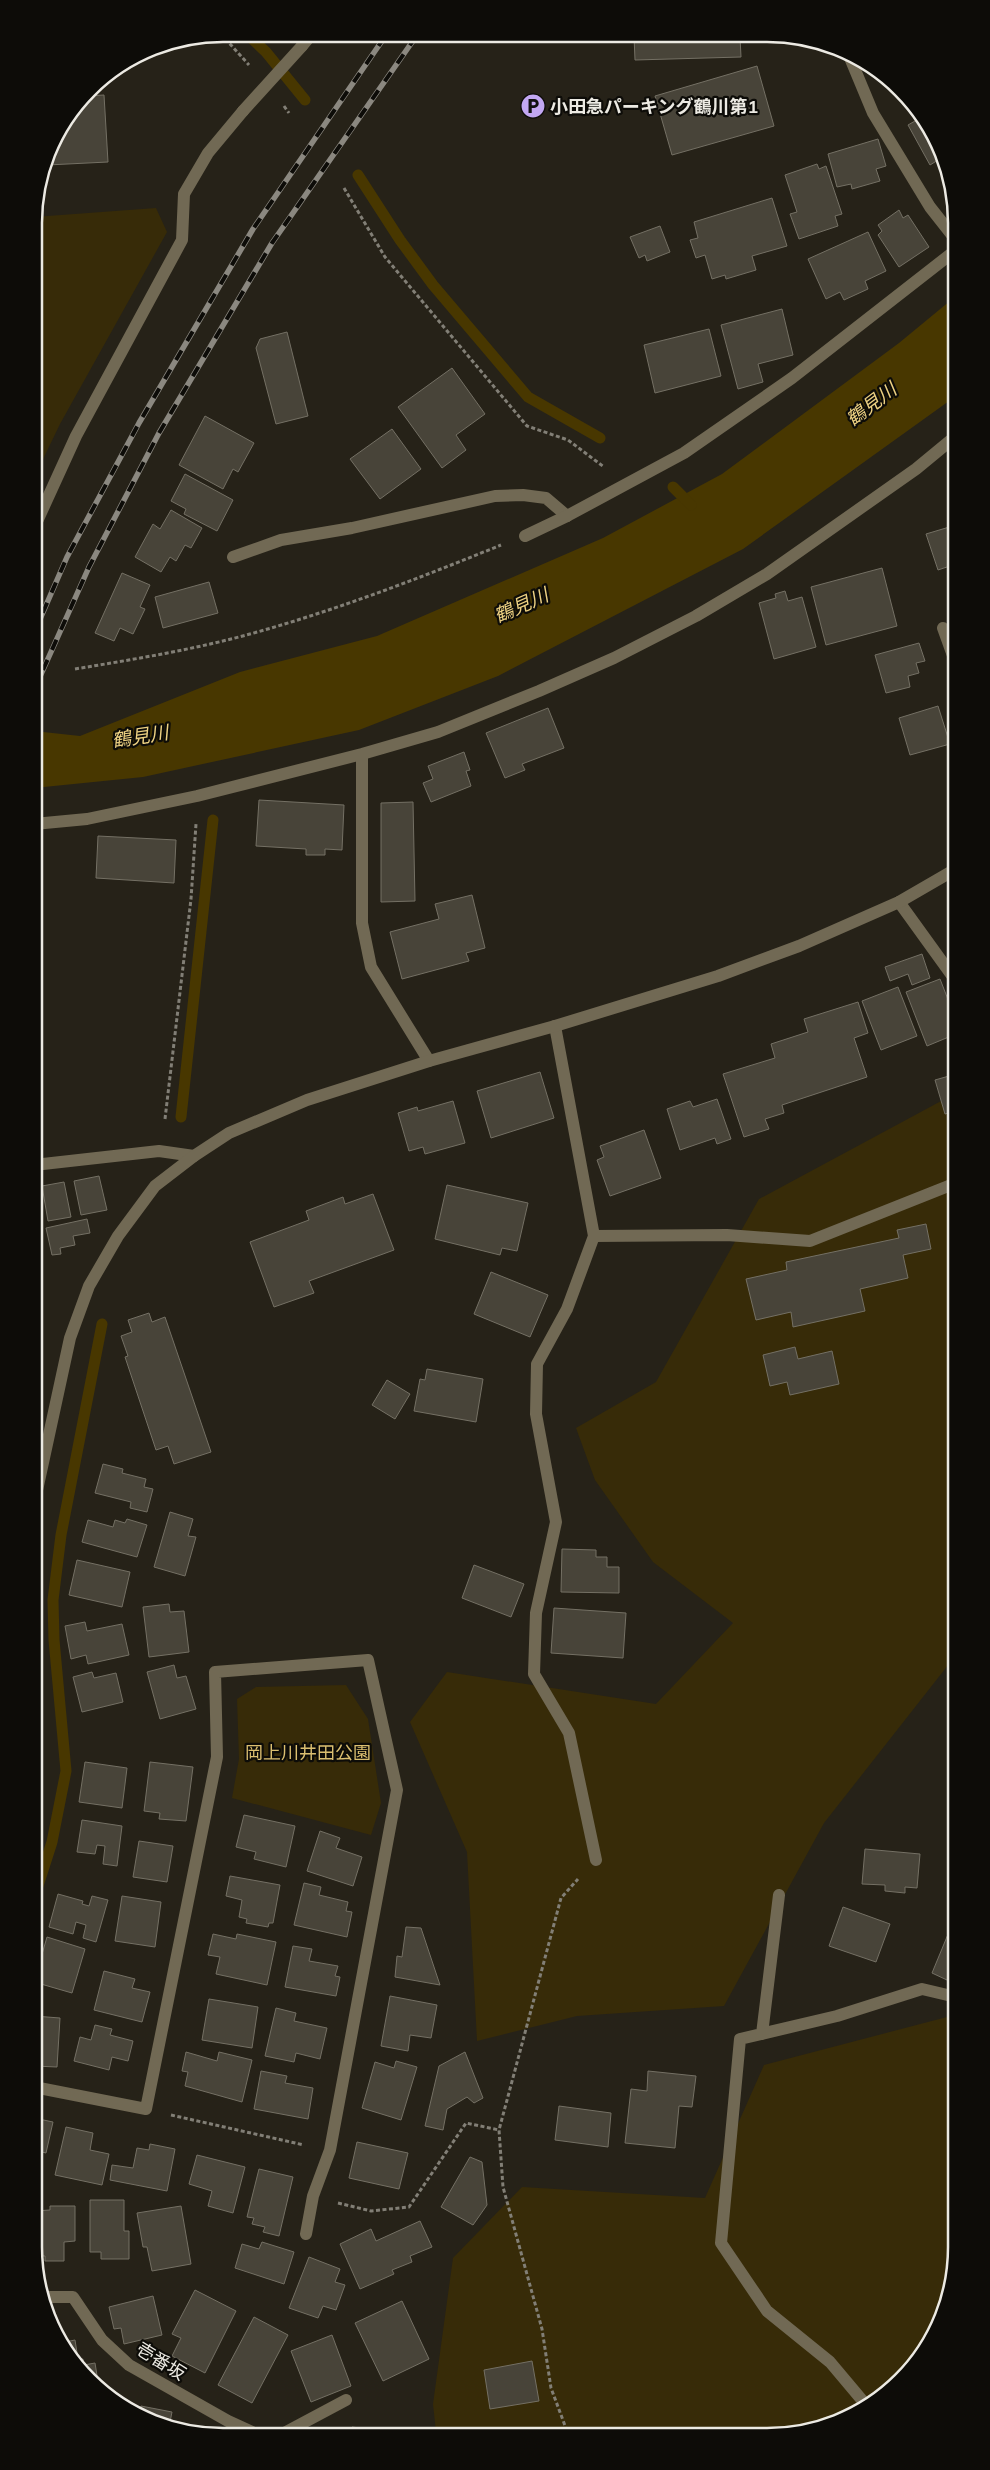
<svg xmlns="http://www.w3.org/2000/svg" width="990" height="2470" viewBox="0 0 990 2470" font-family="Mulish,'Noto Sans JP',sans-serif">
<rect width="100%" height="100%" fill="#262218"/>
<path fill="#372b08" d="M156 208 167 232 60 424 34 478V217Z
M956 1093V1655L824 1823 724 2006 577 2016 477 2041 467 1852 410 1722 447 1672 656 1704 733 1623 653 1562 595 1480 576 1428 656 1382 759 1199Z
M346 1685 368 1719 381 1803 371 1835 232 1798 239 1759 237 1699 256 1687Z
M947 2017 956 2021V2259L946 2308 920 2356 905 2374 872 2404 815 2430 436 2432 433 2404 453 2258 522 2187 705 2198 764 2065Z"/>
<path fill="#483700" d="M956 296V396L743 549 498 676 359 730 143 777 34 788V731L80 736 240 672 377 636 603 538 722 474 899 343Z"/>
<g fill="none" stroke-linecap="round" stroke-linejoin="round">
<path stroke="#483700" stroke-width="11" d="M247 34 266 52 305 100
M358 175 400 240 433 285 528 397 600 438
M673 487 691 505
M181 1117 213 820
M34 1898 52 1842 66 1771 54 1640 53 1600 61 1535 102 1324"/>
</g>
<path fill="#484439" stroke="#747064" d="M634 36 740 37 741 57 635 60Z
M757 66 774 126 672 155 655 96Z
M104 95 108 162 47 165 53 139 87 96Z
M922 117 931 129 943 157 930 165 908 125Z
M878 139 886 166 876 169 880 181 852 189 851 184 837 187 828 154Z
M817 164 819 169 826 166 842 214 835 216 838 226 799 239 790 214 797 212 785 175Z
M772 198 787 246 752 256 756 270 726 279 725 275 712 279 705 255 696 258 690 240 698 238 694 222Z
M899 210 903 218 908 215 929 247 899 267 878 235 882 231 878 225Z
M660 226 670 252 647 261 645 255 639 258 630 237Z
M868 232 886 271 865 281 868 289 844 300 840 292 826 299 808 259Z
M782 309 793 355 758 364 763 382 738 389 721 325Z
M709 329 721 376 655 393 644 345Z
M287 332 308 416 276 424 256 348 260 339Z
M452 368 485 414 456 435 466 450 442 468 398 407Z
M205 416 254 443 238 472 233 469 223 489 179 465Z
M392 429 421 469 380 499 350 459Z
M185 474 233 500 217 531 184 514 186 509 171 501Z
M171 510 202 528 191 548 185 545 176 561 170 557 161 572 135 557 153 524 160 529Z
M956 525V564L938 570 926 534Z
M882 568 897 626 826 645 811 587Z
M122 573 150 585 140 607 145 609 133 634 120 628 114 641 95 633Z
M209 582 218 613 163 628 155 597Z
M785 591 788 601 802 597 816 647 774 659 759 603 776 598 775 594Z
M919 643 925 661 916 663 919 673 908 676 910 687 886 693 875 655Z
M938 706 950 744 910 755 899 718Z
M548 708 564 748 522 764 525 770 505 778 486 733Z
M464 752 470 770 466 771 471 786 431 802 423 783 433 779 428 766Z
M259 800 344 805 342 850 325 849V855H306V849L256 846Z
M413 802 415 901 381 902V803Z
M98 836 176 840 174 883 96 878Z
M472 895 485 948 466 953 469 961 402 979 390 932 439 919 435 904Z
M922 954 930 978 912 985 908 974 890 981 885 967Z
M940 979 956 1020V1034L927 1046 906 992Z
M898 987 917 1036 881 1050 862 1001Z
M858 1002 868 1033 854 1038 867 1077 782 1105 784 1113 765 1119 769 1129 744 1137 723 1074 775 1058 771 1044 808 1032 804 1019Z
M540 1072 554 1118 491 1138 477 1091Z
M956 1074V1111L945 1114 935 1080Z
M717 1099 731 1139 717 1144 715 1138 680 1150 667 1109 690 1101 693 1107Z
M453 1101 465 1143 425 1154 423 1147 409 1151 398 1113 417 1107 418 1111Z
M644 1130 661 1178 610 1196 597 1160 604 1157 600 1146Z
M99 1176 107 1210 81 1215 74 1181Z
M64 1182 71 1217 48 1221 42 1186Z
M447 1185 528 1203 517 1251 502 1248 500 1255 435 1239Z
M373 1194 394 1250 309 1281 314 1293 274 1307 250 1242 309 1220 306 1211 343 1197 345 1204Z
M87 1219 90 1233 73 1236 75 1245 60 1248 61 1254 52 1255 46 1228Z
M926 1224 931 1249 903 1255 908 1278 860 1289 865 1311 793 1327 791 1312 756 1320 746 1279 787 1270 786 1262 899 1238 897 1230Z
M491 1272 548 1295 530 1337 474 1314Z
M149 1313 152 1322 165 1317 211 1452 174 1464 168 1446 156 1450 125 1357 128 1356 121 1336 132 1332 128 1320Z
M795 1347 798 1359 832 1351 839 1384 790 1395 787 1382 770 1386 763 1355Z
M427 1369 483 1379 476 1422 414 1411 420 1379 425 1380Z
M387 1380 410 1394 395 1419 372 1405Z
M103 1464 123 1469 122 1473 146 1479 144 1487 153 1489 147 1512 130 1508 131 1502 95 1493Z
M170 1512 193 1519 188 1536 196 1537 185 1576 154 1567Z
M127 1519 147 1525 137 1557 82 1542 88 1520 113 1527 115 1520 125 1523Z
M562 1549 596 1550V1557H607V1567H619V1593L561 1592Z
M77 1560 130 1572 122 1607 69 1595Z
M474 1565 524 1584 511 1617 462 1598Z
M169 1604 170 1612 184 1611 189 1652 149 1657 143 1607Z
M554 1608 626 1613 623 1658 551 1653Z
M85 1622 87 1631 122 1624 129 1655 88 1664 86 1655 71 1659 65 1626Z
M174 1665 177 1678 186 1676 196 1709 160 1719 147 1672Z
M92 1672 94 1678 116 1673 123 1702 82 1712 73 1677Z
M85 1762 127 1768 122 1808 79 1802Z
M150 1762 193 1767 186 1821 159 1819 160 1813 144 1811Z
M244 1815 295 1826 286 1867 254 1859 256 1852 236 1847Z
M82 1820 122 1826 117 1866 103 1864 105 1846 97 1845 95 1854 77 1852Z
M320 1831 340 1838 336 1848 362 1857 353 1886 307 1871Z
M139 1841 173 1846 167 1882 133 1877Z
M865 1849 920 1854 917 1888 905 1887V1893L885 1891V1885L862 1884Z
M230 1876 280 1885 273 1923H269L268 1927 246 1923 247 1919 239 1917 242 1900 226 1896Z
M304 1883 321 1887 319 1895 348 1902 346 1911 352 1912 347 1937 294 1925Z
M58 1894 83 1901 82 1904 89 1906 92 1896 108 1900 96 1942 83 1938 86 1925 76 1922 73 1934 49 1927Z
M122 1896 161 1902 155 1947 115 1941Z
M843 1907 890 1924 876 1962 829 1946Z
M406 1927 421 1928 440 1985 395 1977 397 1956 402 1957Z
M951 1927 956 1930V1976L950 1973 947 1980 932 1973Z
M213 1934 236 1939 237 1934 276 1942 267 1985 216 1974 220 1957 208 1955Z
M47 1937 85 1949 72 1993 34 1982Z
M293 1946 312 1949 309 1961 338 1966 335 1976 340 1977 336 1996 285 1987Z
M104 1971 135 1979 132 1988 150 1992 142 2022 94 2010Z
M390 1996 437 2005 431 2038 410 2035 408 2051 381 2046Z
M209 1999 258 2007 252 2048 202 2040Z
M276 2008 296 2013 294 2021 327 2028 320 2059 296 2053 294 2062 265 2056Z
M34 2016 60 2018 57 2067 34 2066Z
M95 2025 112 2029 110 2035 133 2041 128 2061 112 2057 109 2070 74 2061 80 2037 91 2040Z
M186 2052 217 2061 219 2052 252 2060 242 2102 185 2086 188 2072 182 2071Z
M465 2052 483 2098 474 2103 467 2097 447 2109 443 2130 425 2126 439 2066Z
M396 2061 417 2067 401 2120 362 2108 375 2062 394 2068Z
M261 2071 287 2076 285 2083 313 2088 308 2119 254 2109Z
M648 2071 696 2076 692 2107 679 2106 675 2148 625 2143 631 2089 647 2091Z
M559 2106 611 2113 608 2147 555 2140Z
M34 2118 53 2122 46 2153 34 2150Z
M66 2127 93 2133 90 2150 109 2154 102 2185 55 2175Z
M357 2142 408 2153 399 2189 349 2178Z
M150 2144 175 2149 167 2191 110 2180 112 2165 133 2168 137 2148 149 2150Z
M197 2155 245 2167 233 2213 208 2206 212 2191 189 2184Z
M470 2157 482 2162 487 2205 473 2225 441 2207Z
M259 2169 293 2177 279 2236 263 2232 265 2227 252 2224 254 2218 247 2217Z
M90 2200H124V2231H129V2259H101V2252H90Z
M50 2206H75V2241L64 2242V2261H45V2256H35L34 2211 50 2210Z
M181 2206 191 2264 152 2271 147 2247H143L137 2213Z
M420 2221 432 2247 410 2256 412 2262 392 2270 394 2274 360 2289 340 2244 371 2229 376 2241Z
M262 2242 294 2252 284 2284 235 2268 242 2244 259 2249Z
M309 2257 340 2269 335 2282 345 2285 336 2310 323 2306 318 2318 289 2308Z
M195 2290 236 2311 205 2373 172 2356 181 2338 172 2334Z
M153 2296 162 2335 124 2344 121 2328 114 2329 109 2307Z
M402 2301 429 2359 383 2381 355 2323Z
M254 2317 288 2335 252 2403 218 2385Z
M332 2335 351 2386 311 2402 291 2351Z
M75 2340 78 2359H83L84 2365 95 2363 99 2388 90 2381 60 2343Z
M532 2361 539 2401 490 2409 484 2370Z
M141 2406 172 2412 169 2427 139 2416Z
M352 2427 368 2429V2432H351Z"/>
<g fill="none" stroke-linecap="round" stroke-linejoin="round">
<path stroke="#827f76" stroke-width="3" stroke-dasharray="4 2.5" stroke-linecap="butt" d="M221 34 249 65
M284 106 289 113
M344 188 385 257 527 426 568 440 604 467
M75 669C130 660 185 651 239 637 329 613 415 580 501 545
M165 1119 191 899 196 824
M171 2115 304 2145
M338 2203 371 2211 409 2207 466 2123 499 2130
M567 2431 551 2388 542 2329 503 2187 499 2130 561 1898 578 1879"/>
<path stroke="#716954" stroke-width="12" d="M233 557 281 540 352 528 495 496 523 495 546 498 567 516
M943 628 956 664
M362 754V923L371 967 429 1061
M34 824 87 819 197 796 362 754 438 732 539 691 614 658 696 616 767 574 916 469 956 436
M899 902 956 981
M555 1026 594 1236 567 1309 537 1364 536 1414 556 1522 536 1613 534 1674 569 1733 596 1860
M34 1165 159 1151 194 1156
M594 1236 727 1235 810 1241 956 1183
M762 2034 779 1895
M41 2297H73L102 2340 129 2365 228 2421 252 2432
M867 2406 830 2362 767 2311 721 2243 740 2039 837 2016 922 1989 956 1997
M286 2432 346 2400"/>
<path stroke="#716954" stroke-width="12" d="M302 46 312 34
M848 53 873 113 930 207 956 240
M34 528 76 436 182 240 184 194 208 153 243 111
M525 536 567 516 684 453 792 378 956 250
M34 1504 70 1338 89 1286 118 1236 155 1186 194 1156 229 1133 307 1100 429 1061 555 1026 718 976 799 946 899 902 956 869
M34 2087 146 2109 217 1757 215 1672 368 1660 397 1790 330 2150 313 2196 306 2234"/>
<defs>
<path id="rail" d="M34 633 67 557 139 423 253 229 386 35
M34 690 89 567 159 433 272 243 417 35"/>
</defs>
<use href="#rail" stroke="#8b8880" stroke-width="5.5"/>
<use href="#rail" stroke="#0d0c08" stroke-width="4" stroke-dasharray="11" stroke-linecap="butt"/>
<path stroke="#716954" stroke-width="12" d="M243 111 302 46"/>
</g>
<defs>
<symbol id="parking-disc" viewBox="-11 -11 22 22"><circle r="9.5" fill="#c2a7f2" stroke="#0d0c08"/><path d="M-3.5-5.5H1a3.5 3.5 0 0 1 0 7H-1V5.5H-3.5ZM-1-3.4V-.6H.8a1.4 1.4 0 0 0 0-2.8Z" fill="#111"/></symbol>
</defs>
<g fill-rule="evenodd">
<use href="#parking-disc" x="519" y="92" width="28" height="28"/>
</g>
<g text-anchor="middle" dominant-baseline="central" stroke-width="4.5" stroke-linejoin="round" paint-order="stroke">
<g font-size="18" font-weight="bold" fill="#eceae3" stroke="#0d0c08" text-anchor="start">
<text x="550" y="106">小田急パーキング鶴川第1</text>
</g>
<g font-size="18" fill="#dbbf70" stroke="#0d0c08">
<text x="308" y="1752">岡上川井田公園</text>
</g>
<g font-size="18" fill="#eceae3" stroke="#0d0c08">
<text transform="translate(161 2361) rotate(32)">壱番坂</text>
</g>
<g font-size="19" font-style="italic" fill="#edd182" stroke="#0d0c08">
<text transform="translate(871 404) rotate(-37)">鶴見川</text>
<text transform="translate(521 605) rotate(-24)">鶴見川</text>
<text transform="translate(140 736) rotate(-9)">鶴見川</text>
</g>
</g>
<path d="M0 0H990V2470H0ZM223 42H767A181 181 0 0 1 948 223V2247A181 181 0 0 1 767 2428H223A181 181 0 0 1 42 2247V223A181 181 0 0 1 223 42Z" fill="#0d0c08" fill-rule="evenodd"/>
<path fill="none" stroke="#eceae3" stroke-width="2.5" d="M223 42H767A181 181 0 0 1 948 223V2247A181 181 0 0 1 767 2428H223A181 181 0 0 1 42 2247V223A181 181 0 0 1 223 42Z"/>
</svg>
